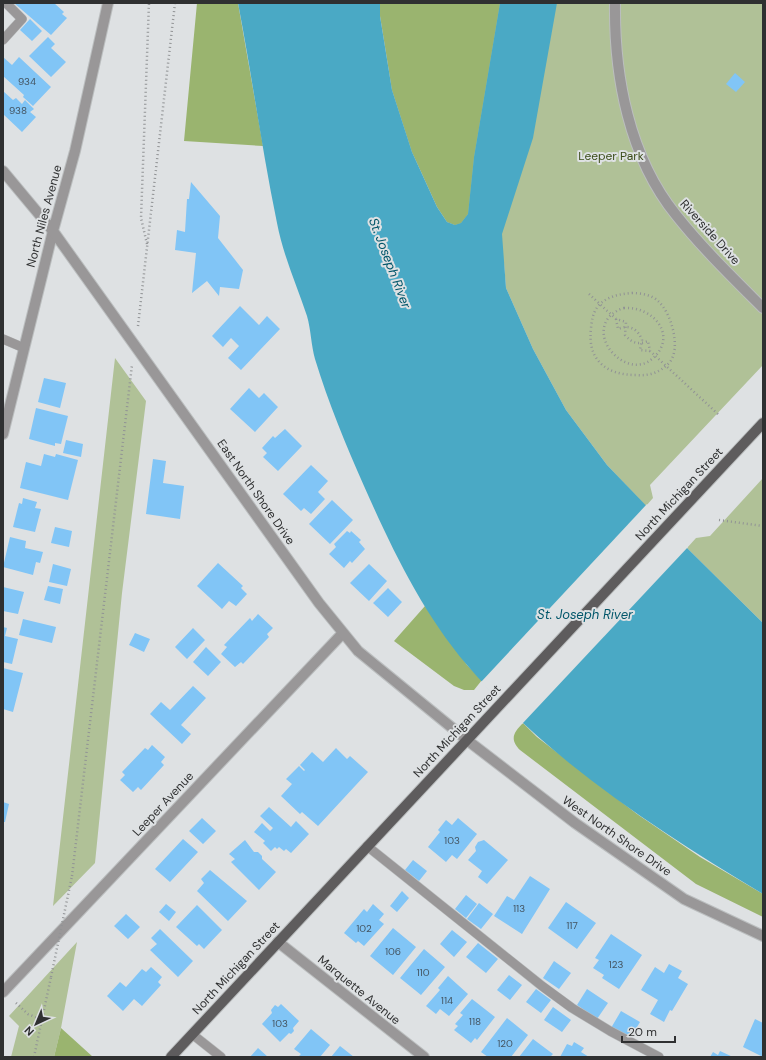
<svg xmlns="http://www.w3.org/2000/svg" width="766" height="1060" viewBox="0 0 766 1060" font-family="'DM Sans',sans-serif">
<rect width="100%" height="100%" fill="#dee1e3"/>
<path fill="#b0c197" d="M380 3H763V365L650 485 653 498 646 506 607 465 566 410 533 349 506 288 504 263 455 225 447 222 412 152 392 90Z
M115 358 146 401 122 593 95 863 53 906Z
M763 478V623L687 548 696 538 710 536Z
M77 942 61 1028 54 1057H11L19 1026 9 1016Z"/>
<path fill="#9ab46f" d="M197 3H238L263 146 184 141Z
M380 3H500L474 157 468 214 461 223 455 225 447 222 437 207 412 152 392 90 380 16Z
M425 606 467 665 482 680 474 690H464L454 686 394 641Z
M523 723 537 737 637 814 700 857 763 894V917L696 884 520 750C509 739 514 732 523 723Z
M61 1028 93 1057H54Z"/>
<path fill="#4aa9c5" d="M238 3H380V16L392 90 412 152 437 207 447 222 455 225 461 223 468 214 474 157 500 3H557L533 138 502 234 506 288 533 349 566 410 607 465 687 548 763 623V894C658 831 547 759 467 665 422 612 392 549 364 486 346 445 328 402 315 359 311 345 311 330 307 316 297 286 283 255 277 223 262 150 252 76 238 3Z"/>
<path fill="#dee1e3" d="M647 504 688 547 522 724 481 682Z"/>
<path fill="#81c5f6" d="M14 3H54L64 12 62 14 67 18 51 35Z
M30 19 42 31 32 41 20 30Z
M48 37 55 44 51 48 66 62 51 77 29 56Z
M3 57 12 65 19 57 51 87 33 106 23 97 24 95 3 76Z
M735 73 745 82 736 92 726 84Z
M3 91 13 100 16 98 22 104 25 100 34 109 30 112 36 117 22 132 3 114Z
M191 182 220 216 218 238 243 270 239 289 220 287 219 296 207 281 192 293 196 253 175 250 177 230 185 232 187 199H189Z
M240 306 259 325 267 316 280 329 241 370 228 358 239 346 231 338 223 347 212 336Z
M44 378 66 383 60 408 38 402Z
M249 388 259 398 264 393 278 407 255 432 230 409Z
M36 408 68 416 61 444 55 443V446L29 439Z
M285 429 302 446 278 471 263 457 267 453 262 448 273 436 275 438Z
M66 440 83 444 81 457 63 453Z
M44 454 55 457 56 454 78 460 68 500 20 488 26 462 41 466Z
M153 459 166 461 163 483 184 486 180 519 146 514Z
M311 465 328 481 318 492 325 499 311 514 304 508 301 511 283 494Z
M23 498 37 502 35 508 41 509 35 532 13 527 19 503 22 504Z
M332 500 353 520 330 544 309 524Z
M55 527 72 531 69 547 51 543Z
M347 531 350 533 351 531 361 540 359 542 365 549 352 563 350 561 344 568 329 554 336 547 334 544Z
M10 537 26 541 25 548 43 552 40 563 36 562 33 575 3 567Z
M218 563 243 586 241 588 247 594 236 606 229 601 222 609 197 586Z
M53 564 71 569 67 586 49 582Z
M369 564 387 581 369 601 350 583Z
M48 586 63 589 60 604 44 600Z
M3 587 24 592 18 614 3 611Z
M388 588 402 602 388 617 373 603Z
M258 614 273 628 267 634 269 637 243 664 241 662 235 667 221 654 227 647 224 645 250 618 252 621Z
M23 619 56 627 52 643 19 635Z
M3 627 7 628 5 636 18 639 12 664 3 662Z
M193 628 205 640 187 659 175 647Z
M135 633 150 639 144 652 129 645Z
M206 647 221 662 208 676 193 662Z
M3 668 23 673 13 712 3 709Z
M193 686 206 698 181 725 191 734 182 744 150 714 161 702 170 710Z
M152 745 165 757 161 762 164 765 141 790 138 787 133 792 120 780 125 775 122 772 145 748 148 750Z
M336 748 347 759 350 756 368 772 318 826 302 812 300 814 281 796 292 784 286 779 299 766 304 771 305 770 300 765 312 752 323 762Z
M3 802 9 804 5 822H3Z
M269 807 291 827 296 821 309 834 291 853 286 849 284 851 279 847 277 849 275 847 271 851 263 843 265 841 254 832 262 823 270 831 273 828 260 816Z
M202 818 216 831 203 844 189 831Z
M458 818 477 834 457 859 452 855 446 862 428 847 440 832 438 830 446 820 452 825Z
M183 839 198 852 170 882 155 869Z
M245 840 254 852H258L262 856V859L276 872 259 890 231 862 235 859 229 854Z
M484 840 508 860 487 884 478 877 482 871 468 860 476 851 475 847 478 842Z
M413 860 427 871 419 881 405 870Z
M210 870 247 901 228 921 197 891 204 883 201 879Z
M530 876 550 889 522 934 494 916 507 896 514 900Z
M402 891 409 898 397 912 390 906Z
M466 895 477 904 466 918 455 909Z
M566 902 596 923 577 949 548 928Z
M479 903 493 914 481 929 467 919Z
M166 904 176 912 169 921 159 912Z
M373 904 384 914 379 920 384 924 364 946 358 941 356 943 344 933 364 909 367 912Z
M197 905 222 930 204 949 199 944 197 946 176 927Z
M126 914 140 927 128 939 114 926Z
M393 928 416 947 393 975 370 956Z
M160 929 193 961 178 977 150 950 157 944 151 938Z
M452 930 467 942 454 957 440 944Z
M611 934 642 955 619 989 602 978 604 975 593 968 599 960 595 958Z
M478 943 498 959 486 973 466 957Z
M424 949 445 967 421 995 400 978Z
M554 961 571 973 559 989 543 978Z
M669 964 682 971 678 978 688 984 672 1011 670 1010 664 1022 650 1014 658 1000 641 990 655 967 664 973Z
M151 967 162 977 158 982 161 985 142 1006 134 999 123 1011 107 996 120 982 126 987 142 969 146 972Z
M509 975 522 985 510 1000 497 990Z
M448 976 468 994 449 1016 440 1009 436 1014 426 1006 440 990 438 988Z
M536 989 551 1000 541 1013 526 1002Z
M587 989 608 1003 597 1019 577 1005Z
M472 999 495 1017 477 1040 475 1038 471 1043 454 1030 458 1026 455 1024 463 1015 460 1013Z
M281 1004 299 1021 293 1028 294 1031 291 1034 289 1033 280 1042 262 1024 272 1013 271 1010 275 1005 278 1007Z
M553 1007 571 1020 562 1032 544 1020Z
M621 1011 640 1022 630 1039 611 1028Z
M507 1018 528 1035 511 1057H488L481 1052Z
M755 1019 763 1023V1057L743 1047Z
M311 1029 330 1045 320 1057H298L301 1054 294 1049Z
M533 1039 553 1054 550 1057H519Z
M574 1042 584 1048 581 1052 589 1057H560L567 1044 572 1046Z
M340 1046 354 1057H331Z
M258 1048 268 1057H250Z
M720 1051 733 1057H710L713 1052 718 1055Z"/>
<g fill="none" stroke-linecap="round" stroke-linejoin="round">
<defs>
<path id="service" d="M3 40 22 19 6 3
M3 339 24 348
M367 846 542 986 572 1008 610 1031 659 1057
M192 1034 221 1057"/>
<path id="minor" d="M615 3C614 76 629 157 676 215 702 248 733 278 763 308
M3 434 53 231
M278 942 424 1057
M3 992 342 634"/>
<path id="tertiary" d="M3 171 53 231 319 603 358 651 467 740 575 823 684 899 763 936
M53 231 75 151 108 3"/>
<path id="primary" d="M171 1057 763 423"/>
</defs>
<use href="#service" stroke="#bbbebf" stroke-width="10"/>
<use href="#minor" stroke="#bbbebf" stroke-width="12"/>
<use href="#tertiary" stroke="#bbbebf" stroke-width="12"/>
<use href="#primary" stroke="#bbbebf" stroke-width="12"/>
<path stroke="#919395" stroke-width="2.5" stroke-dasharray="1 3" stroke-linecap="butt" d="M147 244 141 218 149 3
M632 293C641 293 652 295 658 301 671 312 682 349 669 363 659 373 649 376 636 375 606 375 587 360 591 328 592 319 593 312 599 305 608 296 620 294 632 293Z
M589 294 616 319 626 322 625 335C632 343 638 345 648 341L650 351 720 416
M624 308C653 306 679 336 652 359 627 380 587 338 611 315 615 312 619 309 624 308Z
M616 319 618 329C629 324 638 329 642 340L640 350 650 351
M138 326 175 3
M719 520 763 526
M72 876 132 365
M16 1003 28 1014 42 1020
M34 1057 51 977"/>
<use href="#service" stroke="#999798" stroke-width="9"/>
<use href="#minor" stroke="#999798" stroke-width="10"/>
<use href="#tertiary" stroke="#999798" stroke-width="10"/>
<use href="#primary" stroke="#5e5c5d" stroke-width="10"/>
<path stroke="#919395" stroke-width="2.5" stroke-dasharray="1 3" stroke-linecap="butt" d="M51 977 72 876"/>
</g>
<g text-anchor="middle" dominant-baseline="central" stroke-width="4" stroke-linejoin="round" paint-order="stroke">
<g font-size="10" fill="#445562">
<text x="27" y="81">934</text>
<text x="18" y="110">938</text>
<text x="452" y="840">103</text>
<text x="519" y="908">113</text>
<text x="572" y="925">117</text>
<text x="364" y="928">102</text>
<text x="393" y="951">106</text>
<text x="616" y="964">123</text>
<text x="423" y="972">110</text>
<text x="447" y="1000">114</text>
<text x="475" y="1021">118</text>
<text x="280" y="1023">103</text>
<text x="505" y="1043">120</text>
</g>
<g font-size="12" fill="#3b4c1a" stroke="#dee1e3">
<text x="611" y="156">Leeper Park</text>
</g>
<g font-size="12" fill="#2f3031" stroke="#dee1e3">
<text transform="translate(44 216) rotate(-75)">North Niles Avenue</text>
<text transform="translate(710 232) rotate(48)">Riverside Drive</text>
<text transform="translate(256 492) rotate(55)">East North Shore Drive</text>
<text transform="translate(679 494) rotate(-47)">North Michigan Street</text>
<text transform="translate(457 731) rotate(-47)">North Michigan Street</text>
<text transform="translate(163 804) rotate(-47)">Leeper Avenue</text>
<text transform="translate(617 836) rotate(35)">West North Shore Drive</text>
<text transform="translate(236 968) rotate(-47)">North Michigan Street</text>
<text transform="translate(359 990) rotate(39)">Marquette Avenue</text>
</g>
<g font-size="13" font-style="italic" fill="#01566a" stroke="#dee1e3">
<text transform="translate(390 263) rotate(69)">St. Joseph River</text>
<text x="585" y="614">St. Joseph River</text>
</g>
</g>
<rect width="766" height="1060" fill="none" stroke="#2f3031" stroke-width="8"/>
<g transform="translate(36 1024) rotate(224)" stroke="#dee1e3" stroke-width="3" paint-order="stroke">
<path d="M0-3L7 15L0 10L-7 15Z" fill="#2f3031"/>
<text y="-6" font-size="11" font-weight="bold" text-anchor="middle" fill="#2f3031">N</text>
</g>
<path d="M622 1036v6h53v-6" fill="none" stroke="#2f3031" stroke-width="2"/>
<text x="628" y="1036" font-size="12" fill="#2f3031" stroke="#dee1e3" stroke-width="3" paint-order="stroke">20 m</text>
</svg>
